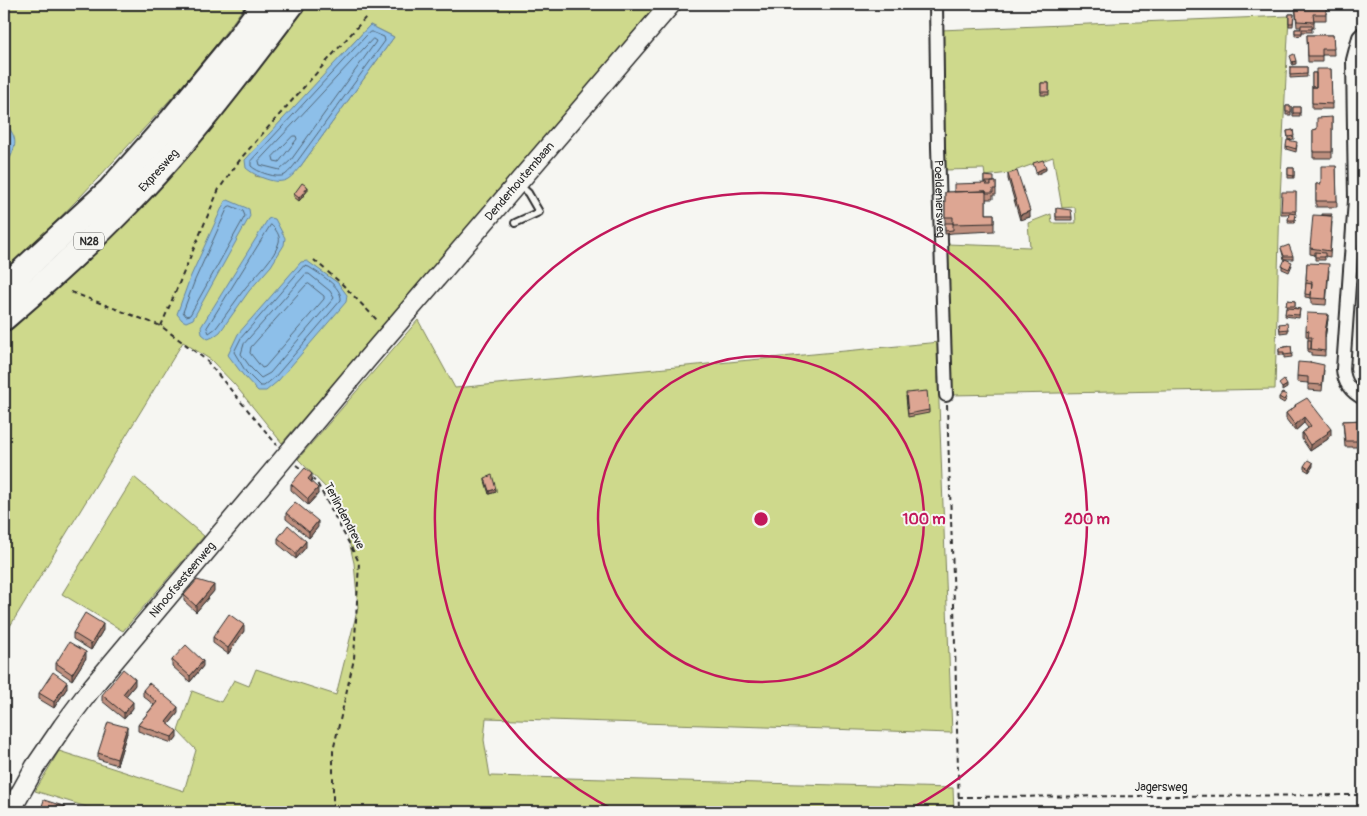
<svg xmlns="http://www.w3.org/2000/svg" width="1367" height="816" viewBox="0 0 1367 816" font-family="Pangolin,sans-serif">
<rect width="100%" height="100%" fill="#f6f6f2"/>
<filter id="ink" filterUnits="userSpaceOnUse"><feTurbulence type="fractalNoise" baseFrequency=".02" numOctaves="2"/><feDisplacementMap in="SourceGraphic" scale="10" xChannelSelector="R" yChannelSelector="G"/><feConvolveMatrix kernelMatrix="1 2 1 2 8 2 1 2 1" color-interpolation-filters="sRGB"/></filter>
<g filter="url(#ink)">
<path fill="#ced98c" stroke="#7c825c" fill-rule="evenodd" d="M4 4H246C210 56 168 103 125 149 86 191 47 233 4 270Z
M308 4H394L399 8 411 6 412 4H658L282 443 235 385 211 360 183 342 4 636V335L55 291 154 193 191 152 281 40ZM370 25 394 37 300 167 280 181 255 176 346 51Z
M1289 16 1280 198 1275 389 951 395 946 244 1030 247 1028 223 1051 214 1052 223H1076L1075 207 1062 208 1053 157 1009 173 985 176 984 169 945 170 940 30Z
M418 320 455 388 940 342 938 378 952 733 486 718 484 740 490 776 953 788 954 812H103L35 791 59 751 184 791 196 750 178 731 192 691 221 702 234 680 249 686 256 669 336 695 358 607 354 563 345 524 327 489 298 459Z
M134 477 204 536 123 631 62 594Z"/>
<path fill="#8dbfe9" stroke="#66849d" d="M370 25 394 37 300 167C297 170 293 176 288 179 277 186 255 176 246 168L245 160Z
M4 122C12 131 18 139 13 151 11 157 9 161 4 164Z
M228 200 249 209 250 216 193 319 186 322 182 320 177 314 190 278 225 201Z
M271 218 275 219 285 238 284 245 271 266 249 291 220 332 213 337 208 339 202 334 201 327 268 219Z
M307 261 338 283 347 295 346 302 278 381 266 391H258L243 375 228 355 238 334 301 262Z"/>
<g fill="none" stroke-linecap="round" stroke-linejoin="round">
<path stroke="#526677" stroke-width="1" d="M370 32H372L384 37 385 41 296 163C293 167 289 172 285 175 277 179 257 172 251 166V161Z
M373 39 376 41 375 43 291 160 280 170 260 165 259 161Z
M293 136H296L297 139 279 162 274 161 273 157Z
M231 206 243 211 245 216 190 315 186 316 183 312 195 280 228 207Z
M271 225C275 228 281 236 279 242 275 258 257 274 246 287 236 300 226 315 216 328L209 333 207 328Z
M304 266 309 267C319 274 342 286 341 300L275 377 264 386H260L246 372 234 352 241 338Z
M306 274H309L330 291 334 298 270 373 261 378 251 368 241 354 244 344Z
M309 284 324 296V299L265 367 262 368 250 353 251 347 306 285Z"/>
<defs>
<path id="lane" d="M515 223 539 212 528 193 519 185"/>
<g id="street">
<path id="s1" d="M936 4 938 147 946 395"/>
<path d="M1363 33 1359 37 1353 60 1355 200 1343 369C1344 383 1351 392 1363 398"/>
</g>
<g id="secondary">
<path id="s2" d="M10 812 35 767 63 726 93 686 368 358 671 4"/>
</g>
<g id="highway">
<path d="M4 288 110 190 171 121 236 42 264 4"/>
<path id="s3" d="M4 318C46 282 87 245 126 205 187 143 240 73 292 4"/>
</g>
</defs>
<use href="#lane" stroke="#2b2b2b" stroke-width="10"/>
<use href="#street" stroke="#2b2b2b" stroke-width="16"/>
<use href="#secondary" stroke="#2b2b2b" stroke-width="22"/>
<use href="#highway" stroke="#2b2b2b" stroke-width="28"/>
<path stroke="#2b2b2b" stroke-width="2" stroke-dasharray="5 4" stroke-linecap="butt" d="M314 260 342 284 379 322
M71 292 161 326 205 359 277 445
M161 326 219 189 242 157 366 17
M947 405 954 604 959 812
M296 465 304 471
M311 478 317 483 359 562 354 659 333 751V812
M958 797 1363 795"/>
<use href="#lane" stroke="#f6f6f2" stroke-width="6"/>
<use href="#street" stroke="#f6f6f2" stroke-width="12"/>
<use href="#secondary" stroke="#f6f6f2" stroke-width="19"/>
<use href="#highway" stroke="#f6f6f2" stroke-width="24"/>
</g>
<path fill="#be8f7e" stroke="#2b2b2b" d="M1295 4H1326V20H1314V28H1312V32H1302V35L1295 36V29H1301V27H1297Z
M1289 14H1294L1293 26H1289Z
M1307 35H1333L1334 55H1322V62H1308Z
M1290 67H1307V77L1290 78Z
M1331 69 1332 109H1312V73H1316Z
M1041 83H1049V95H1041Z
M1286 106H1291V115H1286Z
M1293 107H1300V116H1293Z
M1332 117V158H1313V130L1317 129Z
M1293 130 1294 139 1288 140 1287 131Z
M1297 145 1296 152 1286 149V146Z
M1336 166 1337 207H1316V184H1321Z
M1288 168H1294V178H1288Z
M1008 174 1030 217 1020 220 1008 179Z
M984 176 994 182H996V195H993V199H986V214H994V231L953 233 945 234V192H954L984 183Z
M308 190 299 201 294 197V194Z
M1296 192 1295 223H1288L1289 214H1281V211Z
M1056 208 1072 217V220H1056Z
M1332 222 1330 257 1325 256V260H1315V255L1310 254V248Z
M1281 248 1293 256V259H1284Z
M1307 263 1329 270 1326 305 1311 304V298L1305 297Z
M1292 265 1289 272 1282 269V266Z
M1287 300 1295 301V308L1300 309 1299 318 1285 316Z
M1328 319 1325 338V356L1311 355V352H1308V337L1306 336V330Z
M1279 324 1288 329V332L1280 333Z
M1291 346 1292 357 1284 358V355H1279V348Z
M1324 370 1322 391 1308 390V383L1297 382V376Z
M906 396 929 410V413L908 417Z
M1279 397 1287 398 1284 403 1279 400Z
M1295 405 1331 435 1328 437V439L1310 451 1302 439V433L1308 428 1304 423 1295 431 1286 419V413L1295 407Z
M1363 420V447H1345L1343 421Z
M1304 466H1313L1309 472 1304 469Z
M485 478 496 492 489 494 485 481Z
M312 480 311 481 318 494 308 505 291 490V484Z
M286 513 318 527 309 538 286 519Z
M278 538 306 547 296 559 278 544Z
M214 591 196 612 184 601V595Z
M103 630 91 650 73 639V633Z
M244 631 228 654 213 643V637Z
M86 658 72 680 56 669V663Z
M172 660 203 666 190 682 172 666Z
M135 685 126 696 133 708 124 719 102 701V695Z
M67 688 54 708 39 699V693Z
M143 690 178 713 169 724 177 737 172 743 138 731V725L154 705 143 696Z
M127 733 117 765 98 759V753Z"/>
<path fill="#9b7467" stroke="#2b2b2b" d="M1296 61V64L1292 65V62Z
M1046 167V170L1036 175V172Z
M308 187V190L299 201V198Z
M1030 211V217L1020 220V215Z
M1328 314V319L1325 338V332Z
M1287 385V388L1282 391V388Z
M1304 417V423L1295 431V425Z
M1331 429V435L1328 437V439L1310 451V445Z
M1313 463V466L1309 472V469Z
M312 474V480L308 485V479Z
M318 488V494L308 505V499Z
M496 489V492L489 494V491Z
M318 521V527L309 538V532Z
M306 541V547L296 559V553Z
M214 585V591L196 612V606Z
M103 624V630L91 650V644Z
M244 625V631L228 654V648Z
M86 652V658L72 680V674Z
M203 661V666L190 682V676Z
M135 679V685L123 700V694Z
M67 682V688L54 708V702Z
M133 702V708L124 719V713Z
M178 707V713L166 728V722Z
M127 727V733L117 765V759Z
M177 731V737L172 743V737Z
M10 772V778L4 789V783Z"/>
<path fill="#dda693" stroke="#2b2b2b" d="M1295 4H1326V14H1313L1314 22 1297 21Z
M1289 14H1294L1293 23H1289Z
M1301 25H1312V29H1302V33H1295V29H1301Z
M1307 35H1333L1334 49H1322V56H1308Z
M1294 54 1296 61 1292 62 1290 56Z
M1290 67H1307V74L1290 75Z
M1316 69H1331L1332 104 1312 103V87H1316Z
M1312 73H1316V87H1312Z
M1041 83H1049V92H1041Z
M1286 106H1291V112H1286Z
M1293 107H1300V113H1293Z
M1332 117V152H1313V130L1317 129V118Z
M1293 130 1294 136 1288 137 1287 131Z
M1287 140 1297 142 1296 149 1286 146Z
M1043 160 1046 167 1036 172 1033 163Z
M1321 166H1336L1337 201H1316V184H1321Z
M1288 168H1294V176L1288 175Z
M1017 171 1030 211 1020 215 1008 174Z
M984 176 994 177V182H984Z
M991 182H996V189H993V193H986V191L954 192V184L987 183 986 185H991Z
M302 183 308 187 299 198 294 194Z
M986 191V214H994V223L953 224V217H945V192Z
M1282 192H1296V211H1281Z
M1056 208 1071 210 1072 217H1056Z
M1289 213 1296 214 1295 220H1288Z
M1322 214H1332L1331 216 1322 215Z
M1313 215 1332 216 1330 251 1310 248Z
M945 223H953V230L945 231Z
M1289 245 1293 256H1284L1281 248Z
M1315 252 1325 253V257H1315Z
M1285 259 1292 262 1289 269 1282 266Z
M1307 263 1329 264 1326 299 1311 298 1312 281 1306 280Z
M1306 283 1312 284 1311 295 1305 294Z
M1287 300 1295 301V306H1286Z
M1286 308 1300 309 1299 315 1285 314Z
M1307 313 1328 314 1325 332V351L1311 349 1312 337H1308L1309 331 1306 330Z
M1287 323 1288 329 1280 330 1279 324Z
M1308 340H1311V349H1308Z
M1291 346 1292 354 1284 355V352H1279V348Z
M1298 362 1310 363V362L1324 365 1322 385 1308 384V377L1297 376Z
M1284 380 1287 385 1282 388 1279 384Z
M927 391 929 410 908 414 906 393Z
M1282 393 1287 395 1284 400 1279 397Z
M1307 398 1331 429 1327 432 1328 433 1310 445 1302 433 1311 426 1308 422 1304 417 1295 425 1286 413 1296 406 1295 405Z
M1363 420V441H1345L1343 421Z
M1308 460 1313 463 1309 469 1304 466Z
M305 468 312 474 308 479 318 488 308 499 291 484Z
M492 475 496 489 489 491 485 478Z
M295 502 318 521 309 532 286 513Z
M288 525 306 541 296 553 278 538Z
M197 580 214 585 196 606 184 595Z
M85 613 103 624 91 644 73 633Z
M229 614 244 625 228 648 213 637Z
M69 642 86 652 72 674 56 663Z
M186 645 203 661 190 676 172 660Z
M123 669 135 679 123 694 133 702 124 713 102 695Z
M53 672 67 682 54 702 39 693Z
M149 683 178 707 166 722 177 731 172 737 138 725 157 702 143 690Z
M108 722 127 727 117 759 98 753Z
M4 768 10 772 4 783Z
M44 800 66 807 64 812H40Z"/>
</g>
<g fill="none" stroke="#c2185b" stroke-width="2.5">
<circle cx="761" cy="519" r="163"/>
<path d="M618 812A326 326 0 1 1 904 812"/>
</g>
<g text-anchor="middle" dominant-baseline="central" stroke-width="4" stroke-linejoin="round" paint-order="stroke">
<rect fill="#f6f6f2" stroke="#686867" stroke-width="1" x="74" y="232.5" width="30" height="17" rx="4"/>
<g font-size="11" font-weight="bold" fill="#2b2b2b">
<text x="89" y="241">N28</text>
</g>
<g font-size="12" fill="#2b2b2b" stroke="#f6f6f2">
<text stroke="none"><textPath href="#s3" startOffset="214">Expresweg</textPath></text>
<text stroke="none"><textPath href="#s2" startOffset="812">Denderhoutembaan</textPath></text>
<text stroke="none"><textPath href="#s1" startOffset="195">Poeldeniersweg</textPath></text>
<text transform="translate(344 516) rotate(62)">Terlindendreve</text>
<text stroke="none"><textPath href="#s2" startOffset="290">Ninoofsesteenweg</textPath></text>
<text x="1161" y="787">Jagersweg</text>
</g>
</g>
<circle cx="761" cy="519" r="8" fill="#c2185b" stroke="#f6f6f2" stroke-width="2.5"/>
<g font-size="15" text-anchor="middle" font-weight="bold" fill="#c2185b" stroke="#f6f6f2" stroke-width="4" stroke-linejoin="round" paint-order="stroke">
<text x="924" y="524">100 m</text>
<text x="1087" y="524">200 m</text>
</g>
<rect width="1367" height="816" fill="none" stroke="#f6f6f2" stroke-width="20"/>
<rect x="10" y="10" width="1347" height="796" fill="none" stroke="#2b2b2b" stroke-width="2" filter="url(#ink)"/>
</svg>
